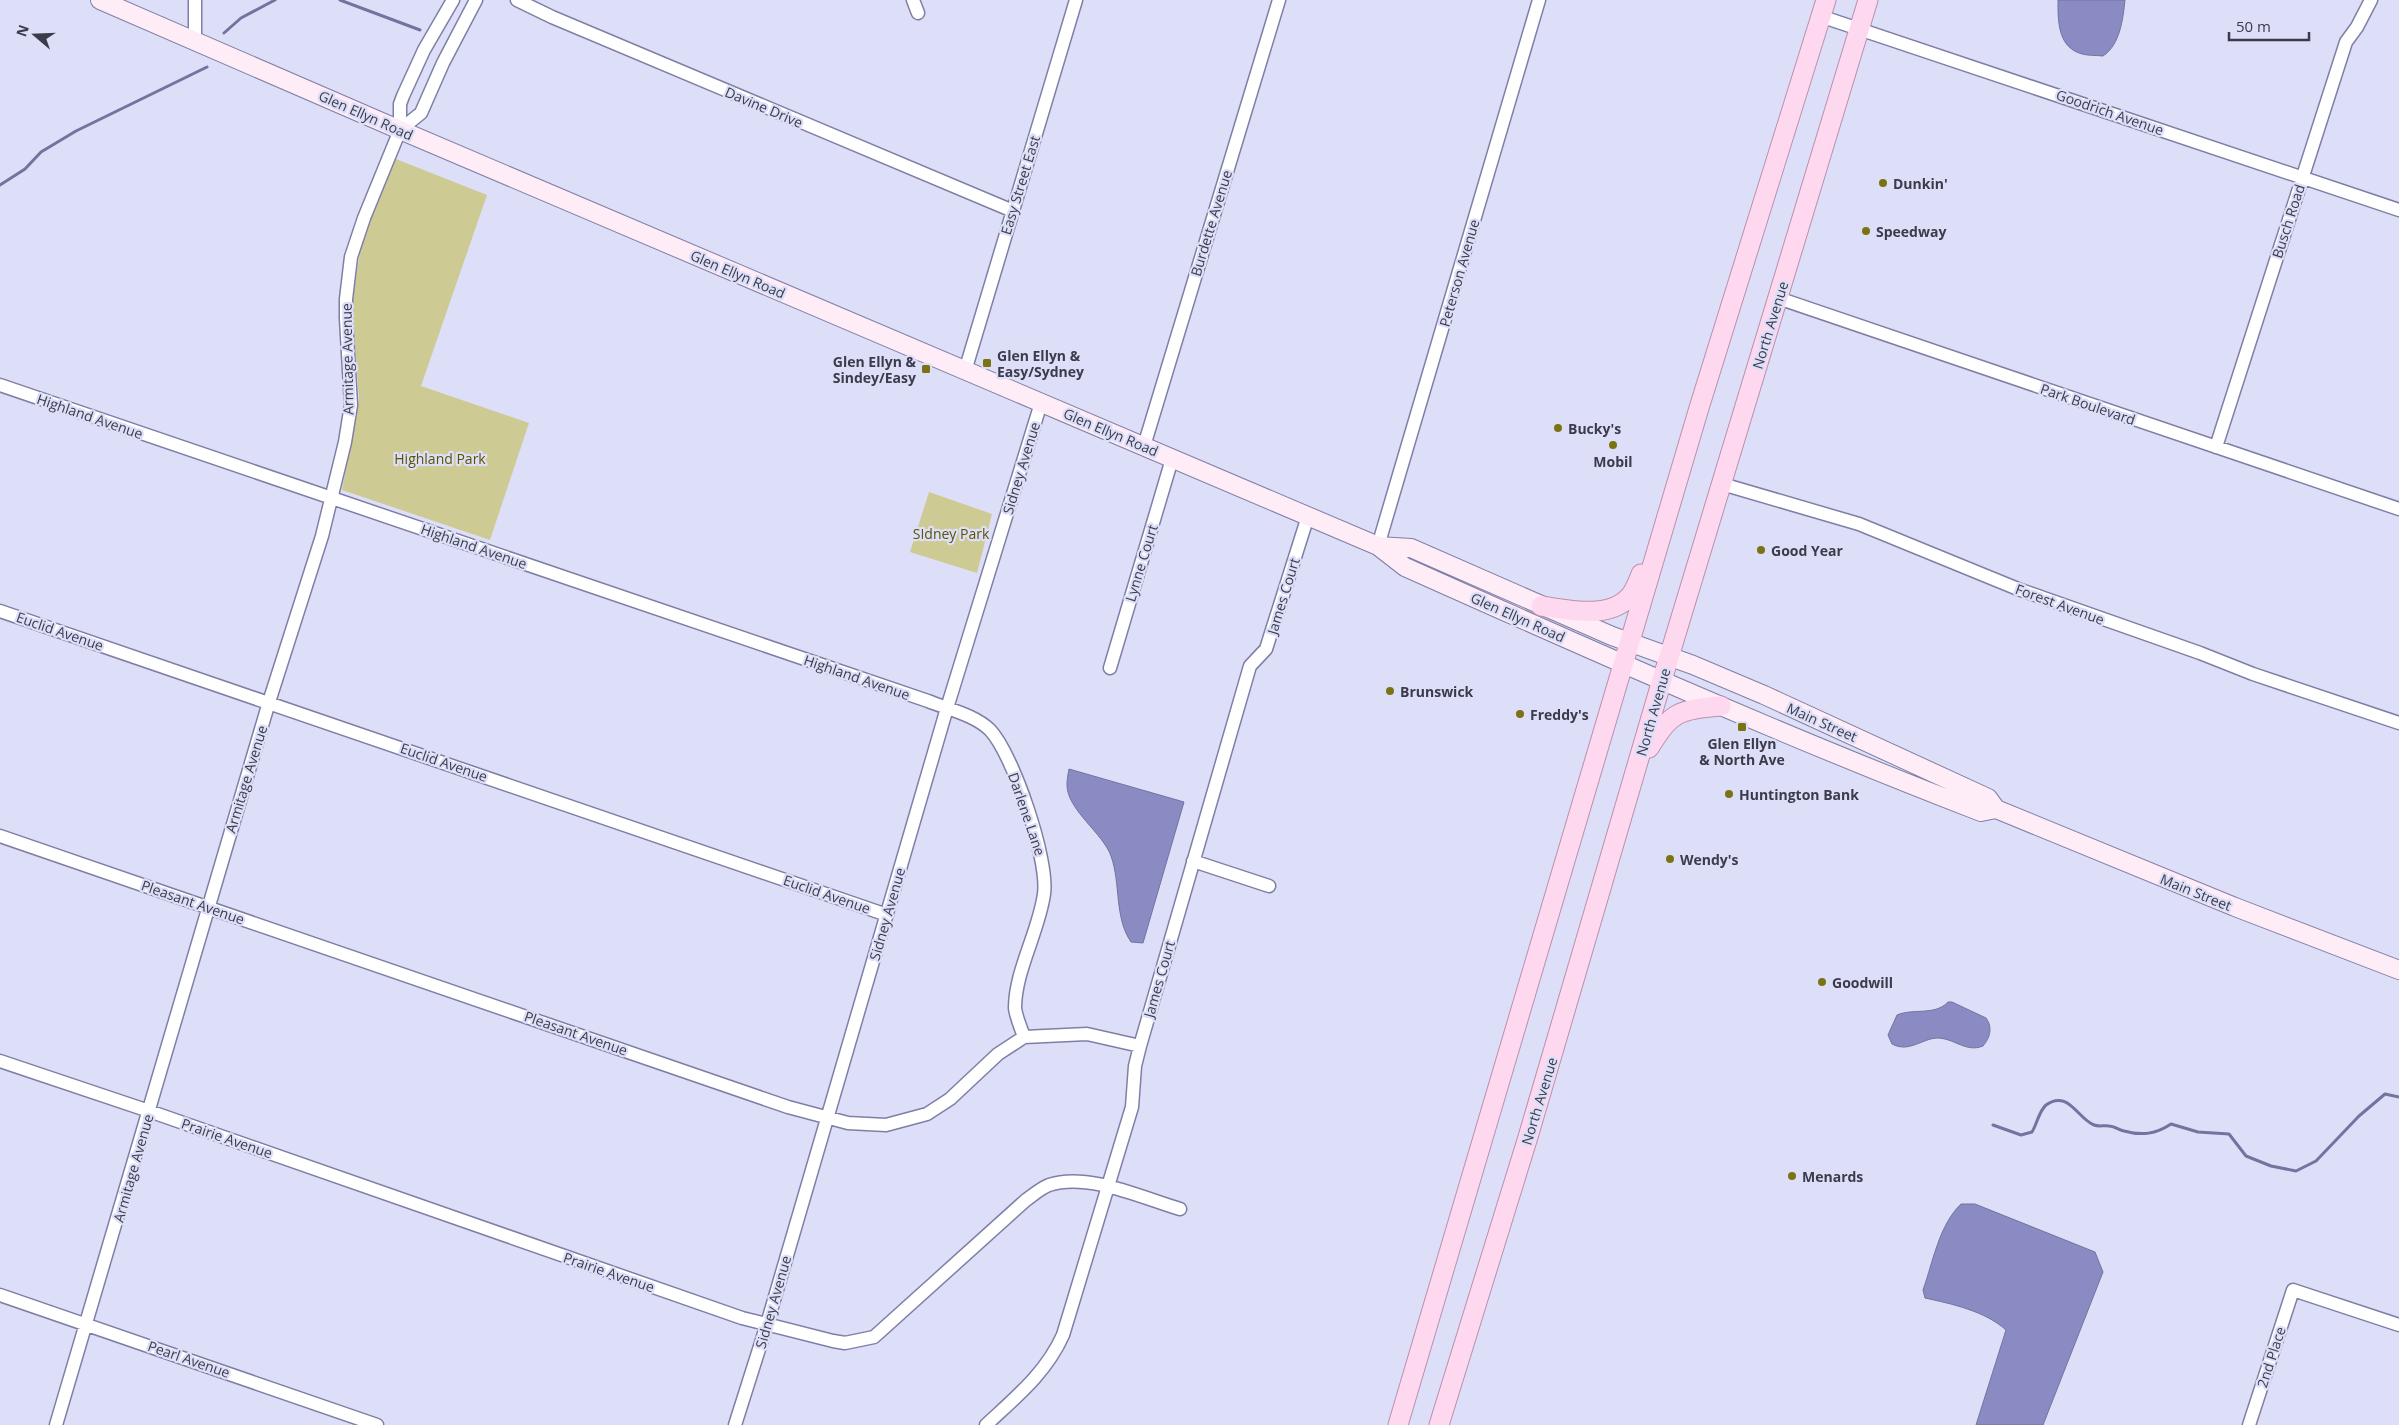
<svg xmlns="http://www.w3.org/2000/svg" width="2399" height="1425" viewBox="0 0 2399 1425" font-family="'Open Sans',sans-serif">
<rect width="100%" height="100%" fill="#dddff8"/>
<path fill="#ceca94" d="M396 159 487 195 421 386 529 423 490 540 342 490 359 399 352 302 363 234Z
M929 492 992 514 977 573 910 552Z"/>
<path fill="#8b8bc3" stroke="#73739f" d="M2058 0H2125C2123 19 2120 45 2103 56 2095 55 2086 56 2079 53 2057 45 2058 18 2058 0Z
M1069 769 1184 802 1143 943 1131 942C1114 917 1121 884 1111 856 1103 833 1066 809 1067 784 1067 779 1068 774 1069 769Z
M1948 1002H1952L1986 1018C1993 1027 1990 1038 1983 1046 1966 1053 1954 1038 1937 1038 1921 1039 1909 1053 1892 1044L1888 1035 1897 1015C1913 1008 1935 1016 1948 1002Z
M1961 1204H1975L2095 1252 2103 1272 2043 1425H1976L2006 1330C1985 1311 1952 1304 1925 1298L1923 1290C1933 1262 1939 1225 1961 1204Z"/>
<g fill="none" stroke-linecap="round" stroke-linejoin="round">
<path stroke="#73739f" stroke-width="3" d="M340 0 420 30
M224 33 241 18 275 0
M0 185 25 169 41 152 76 131 207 67
M1993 1125 2021 1135 2032 1132C2037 1124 2039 1111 2046 1105 2068 1089 2078 1119 2094 1125 2099 1127 2104 1125 2109 1126 2114 1126 2119 1130 2124 1131 2142 1136 2156 1134 2171 1124L2198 1132 2229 1134 2246 1156 2271 1166 2296 1171 2316 1161 2359 1116 2385 1094 2399 1097"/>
<defs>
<path id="street" d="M517 0 552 17 1013 211
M913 0 918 13
M1820 16 2399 210
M195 41V0
M400 130 421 113 443 63 476 0
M1778 298 2399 509
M965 371 1076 0
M0 385 928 701C948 709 975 715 990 730 1013 754 1049 860 1044 894 1039 931 1015 971 1015 1008 1016 1017 1021 1028 1024 1037
M1144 446 1279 0
M2216 447 2346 42 2357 27 2371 0
M1722 484 1859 524 2018 589 2200 653 2253 674 2399 723
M1378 546 1539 0
M0 611 887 915
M1110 668 1172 459
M0 836 788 1107 848 1123 886 1125 927 1114 950 1099 998 1054 1024 1037 1087 1034 1140 1046
M1193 861 1269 886
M0 1061 149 1111 742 1318 833 1341 845 1343 874 1337 1026 1200C1033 1195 1041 1188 1049 1185 1088 1172 1142 1198 1180 1209
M0 1295 377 1425
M56 1425 269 702 322 536 345 442 351 405 346 319V299L351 257 364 218 400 130V104L403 96 424 50 453 0
M735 1425 767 1324 947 708 1041 403
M986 1425C1016 1397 1046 1373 1063 1335L1132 1107 1135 1066 1140 1046 1250 666 1266 649 1308 516
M2249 1425 2293 1290 2399 1325"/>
<path id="secondary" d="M100 0 400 130 1378 546 1405 567C1595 652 1786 737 1981 812L1996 809 2235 907 2399 970
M1378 546 1411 548 1612 636 1693 665 1764 695 1988 798 1996 809"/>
<path id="primary" d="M1541 606C1570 610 1614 621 1633 592 1636 586 1639 580 1641 574
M1649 748C1672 711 1678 710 1721 706
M1398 1425 1699 408 1826 0
M1439 1425 1528 1137 1662 680 1868 0"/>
</defs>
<use href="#street" stroke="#7f7fa6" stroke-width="15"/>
<use href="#secondary" stroke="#7f7fa6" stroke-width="20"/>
<use href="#primary" stroke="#b990ae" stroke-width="21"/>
<use href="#street" stroke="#fff" stroke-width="12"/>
<use href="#secondary" stroke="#feecf6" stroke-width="18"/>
<use href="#primary" stroke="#fed8ee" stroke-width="19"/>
</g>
<g fill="#7b7214" stroke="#dddff8" stroke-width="2">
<circle cx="1883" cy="183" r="5"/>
<circle cx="1866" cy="231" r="5"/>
<rect x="982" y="358" width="10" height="10" rx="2.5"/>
<rect x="921" y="364" width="10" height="10" rx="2.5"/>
<circle cx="1558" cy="428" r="5"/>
<circle cx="1613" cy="445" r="5"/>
<circle cx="1761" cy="550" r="5"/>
<circle cx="1390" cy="691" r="5"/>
<circle cx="1520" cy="714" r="5"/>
<rect x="1737" y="722" width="10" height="10" rx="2.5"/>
<circle cx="1729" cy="794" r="5"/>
<circle cx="1670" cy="859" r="5"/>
<circle cx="1822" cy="982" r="5"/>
<circle cx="1792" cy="1176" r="5"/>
</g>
<g text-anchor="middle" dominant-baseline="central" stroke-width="4.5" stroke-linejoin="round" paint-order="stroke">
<g font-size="14" fill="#3b3b4c" stroke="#dddff8">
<text transform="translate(764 107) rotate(23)">Davine Drive</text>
<text transform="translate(2110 112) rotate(19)">Goodrich Avenue</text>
<text transform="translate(366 115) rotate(24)">Glen Ellyn Road</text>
<text transform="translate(1020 185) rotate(-73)">Easy Street East</text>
<text transform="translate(2288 221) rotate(-72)">Busch Road</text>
<text transform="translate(1211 223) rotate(-73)">Burdette Avenue</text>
<text transform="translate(1459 273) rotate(-74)">Peterson Avenue</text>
<text transform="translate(738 274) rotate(23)">Glen Ellyn Road</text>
<text transform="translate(1770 325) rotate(-73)">North Avenue</text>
<text transform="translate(347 359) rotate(-91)">Armitage Avenue</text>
<text transform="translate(2088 404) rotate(19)">Park Boulevard</text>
<text transform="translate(90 416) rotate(19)">Highland Avenue</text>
<text transform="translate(1111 432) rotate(23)">Glen Ellyn Road</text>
<text transform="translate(1021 468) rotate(-73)">Sidney Avenue</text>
<text transform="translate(474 546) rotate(19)">Highland Avenue</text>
<text transform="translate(1141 563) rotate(-73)">Lynne Court</text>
<text transform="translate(1283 596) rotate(-73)">James Court</text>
<text transform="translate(2060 604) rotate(20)">Forest Avenue</text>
<text transform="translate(1518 617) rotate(24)">Glen Ellyn Road</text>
<text transform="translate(60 631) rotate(19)">Euclid Avenue</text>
<text transform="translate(857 677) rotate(19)">Highland Avenue</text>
<text transform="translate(1653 712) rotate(-74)">North Avenue</text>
<text transform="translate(1822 722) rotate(24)">Main Street</text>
<text transform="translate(444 762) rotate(19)">Euclid Avenue</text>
<text transform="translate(246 779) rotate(-73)">Armitage Avenue</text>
<text transform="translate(1027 814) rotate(71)">Darlene Lane</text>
<text transform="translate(2196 892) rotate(22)">Main Street</text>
<text transform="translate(827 894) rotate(19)">Euclid Avenue</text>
<text transform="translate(193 902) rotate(19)">Pleasant Avenue</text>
<text transform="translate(887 914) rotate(-74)">Sidney Avenue</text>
<text transform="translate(1159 979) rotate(-74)">James Court</text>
<text transform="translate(576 1033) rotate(19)">Pleasant Avenue</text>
<text transform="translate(1539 1101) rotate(-73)">North Avenue</text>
<text transform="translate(227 1138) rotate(19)">Prairie Avenue</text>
<text transform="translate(133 1168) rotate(-74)">Armitage Avenue</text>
<text transform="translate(609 1272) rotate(19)">Prairie Avenue</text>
<text transform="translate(773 1302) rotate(-74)">Sidney Avenue</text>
<text transform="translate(2271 1357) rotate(-72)">2nd Place</text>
<text transform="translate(189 1359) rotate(19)">Pearl Avenue</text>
</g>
<g font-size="14" font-weight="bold" fill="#3b3b4c" stroke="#dddff8" text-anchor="start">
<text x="1893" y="183">Dunkin'</text>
<text x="1876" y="231">Speedway</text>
<text x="997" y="355">Glen Ellyn &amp;<tspan x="997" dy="16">Easy/Sydney</tspan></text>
<text x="916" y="361" text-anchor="end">Glen Ellyn &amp;<tspan x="916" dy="16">Sindey/Easy</tspan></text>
<text x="1568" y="428">Bucky's</text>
<text x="1613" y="461" text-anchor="middle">Mobil</text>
<text x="1771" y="550">Good Year</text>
<text x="1400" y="691">Brunswick</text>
<text x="1530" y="714">Freddy's</text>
<text x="1742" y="743" text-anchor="middle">Glen Ellyn<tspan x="1742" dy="16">&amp; North Ave</tspan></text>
<text x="1739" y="794">Huntington Bank</text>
<text x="1680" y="859">Wendy's</text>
<text x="1832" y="982">Goodwill</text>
<text x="1802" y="1176">Menards</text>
</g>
<g font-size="14" fill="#5a5302" stroke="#dddff8">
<text x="440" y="458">Highland Park</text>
<text x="951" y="533">SIdney Park</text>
</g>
</g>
<g transform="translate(35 35) rotate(289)" stroke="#dddff8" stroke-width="4" paint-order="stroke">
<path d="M0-4L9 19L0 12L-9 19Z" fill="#3b3b4c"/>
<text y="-8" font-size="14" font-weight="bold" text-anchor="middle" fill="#3b3b4c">N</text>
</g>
<path d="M2229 32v8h80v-8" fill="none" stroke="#3b3b4c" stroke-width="2.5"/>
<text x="2236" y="32" font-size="15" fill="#3b3b4c" stroke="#dddff8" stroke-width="4" paint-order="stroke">50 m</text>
</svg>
